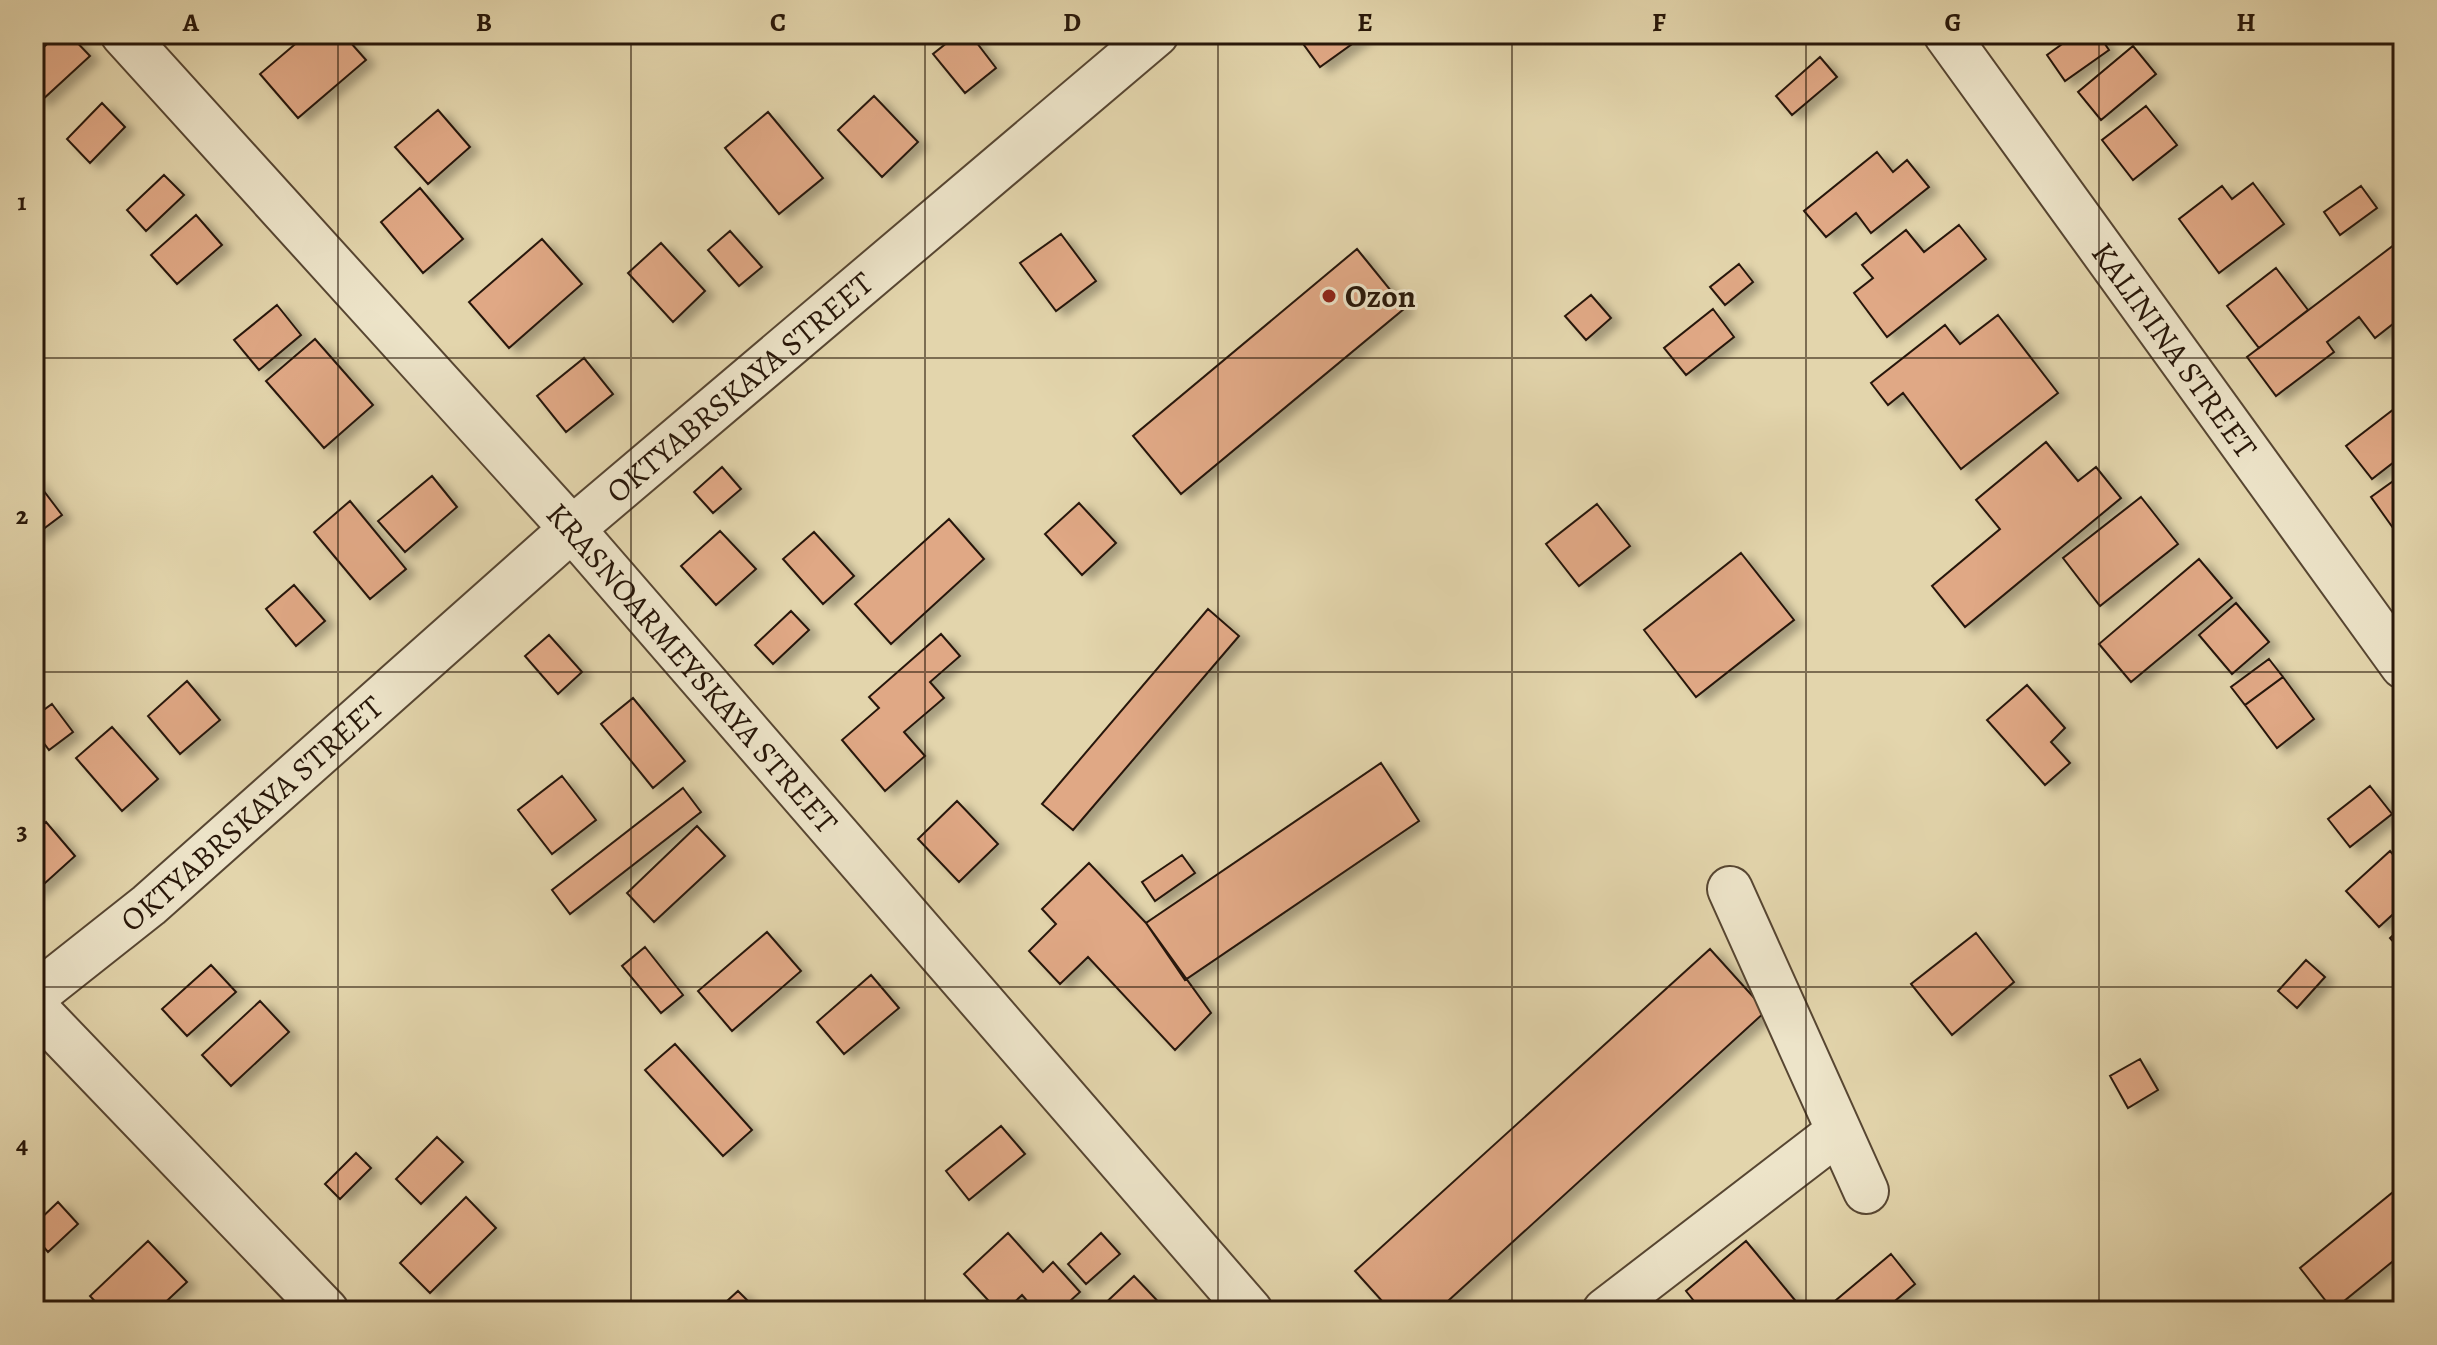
<svg xmlns="http://www.w3.org/2000/svg" width="2437" height="1345" viewBox="0 0 2437 1345" font-family="Alegreya,serif">
<defs>
<filter id="shadow"><feDropShadow dx="9" dy="5" stdDeviation="4" flood-color="#0004"/></filter>
</defs>
<rect width="100%" height="100%" fill="#e3d5ac"/>
<filter id="stains"><feTurbulence type="fractalNoise" baseFrequency=".0025" numOctaves="4"/><feColorMatrix values="0 0 0 0 .2 0 0 0 0 .09 0 0 0 0 .02 0 0 0 .5 -.17"/></filter>
<radialGradient id="worn" r=".72"><stop offset=".6" stop-color="#630" stop-opacity="0"/><stop offset="1" stop-color="#630" stop-opacity=".3"/></radialGradient>
<path fill="#e0a885" stroke="#281709" stroke-width="2" filter="url(#shadow)" d="M58 34H69L90 56 41 101 34 94V56Z
M307 34H343L366 60 298 118 260 74Z
M958 34H970L996 68 965 93 933 54Z
M1296 34H1366L1320 67Z
M2076 34H2098L2109 50 2065 81 2047 55Z
M2133 46 2156 74 2101 120 2078 92Z
M1820 57 1837 77 1792 115 1776 96Z
M874 96 918 142 882 177 838 130Z
M102 103 125 127 90 163 67 139Z
M2146 106 2177 145 2133 180 2102 140Z
M438 110 470 147 428 184 395 147Z
M768 112 823 178 779 214 725 148Z
M1877 152 1893 172 1907 160 1929 187 1871 233 1856 213 1826 237 1804 211Z
M164 175 184 195 146 231 127 210Z
M2253 183 2284 224 2219 273 2179 219 2222 186 2232 199Z
M2361 186 2377 208 2340 235 2324 212Z
M420 188 463 239 423 273 381 222Z
M196 215 222 245 177 284 151 255Z
M1959 225 1986 259 1887 337 1854 293 1873 278 1862 265 1906 230 1924 252Z
M730 231 762 267 739 286 708 250Z
M1061 234 1096 281 1056 311 1020 263Z
M2403 238V316L2375 338 2359 317 2327 342 2334 352 2276 396 2247 357Z
M542 239 582 284 509 348 469 302Z
M661 243 705 291 673 322 628 273Z
M1357 249 1405 308 1181 494 1133 436Z
M1739 264 1753 282 1725 305 1710 287Z
M2276 268 2308 310 2259 348 2227 306Z
M1591 295 1611 318 1586 340 1565 316Z
M277 305 301 335 259 370 234 340Z
M1713 309 1734 337 1686 375 1664 348Z
M1998 315 2058 393 1961 469 1903 393 1888 405 1871 383 1945 325 1960 344Z
M315 339 373 405 324 448 266 381Z
M584 358 613 394 566 432 537 396Z
M2403 402V455L2372 479 2346 446Z
M2046 442 2078 481 2096 467 2121 498 1965 627 1932 586 2000 529 1976 500Z
M722 467 741 489 713 513 694 492Z
M2403 474V532L2398 535 2371 497Z
M432 476 457 507 405 552 378 521Z
M34 478 62 515 34 536Z
M2141 497 2178 544 2100 606 2063 558Z
M350 501 406 569 370 599 314 532Z
M1079 503 1116 543 1082 575 1045 534Z
M1597 504 1630 546 1579 586 1546 544Z
M949 519 984 559 891 644 855 604Z
M720 531 756 569 716 605 681 566Z
M814 532 854 576 823 604 783 559Z
M1741 553 1794 620 1696 697 1644 630Z
M2199 559 2232 598 2131 682 2099 644Z
M294 585 325 621 296 646 266 609Z
M2236 603 2269 642 2232 674 2199 635Z
M1208 609 1239 636 1073 830 1042 804Z
M791 611 809 630 773 664 755 645Z
M941 634 960 656 930 682 944 698 904 732 925 756 885 791 842 740 879 708 869 697Z
M549 635 582 672 558 694 525 656Z
M2269 659 2283 677 2245 705 2231 687Z
M2283 677 2314 719 2277 748 2245 705Z
M187 681 220 720 180 754 148 716Z
M2027 685 2065 728 2051 742 2070 763 2045 785 1987 720Z
M633 698 685 761 653 788 601 724Z
M52 704 73 732 49 750 34 730V717Z
M112 727 158 779 122 811 76 758Z
M1381 763 1419 821 1185 980 1146 923Z
M562 776 596 820 552 854 518 810Z
M2370 786 2392 814 2350 847 2328 819Z
M683 788 701 812 570 914 552 890Z
M957 801 998 844 959 882 918 839Z
M46 822 75 856 34 893V832Z
M697 826 725 856 654 922 627 893Z
M2390 851 2403 866V905L2379 927 2346 891Z
M1182 855 1195 873 1155 901 1142 882Z
M1089 863 1146 923 1211 1013 1175 1050 1088 957 1060 984 1029 951 1056 924 1042 909Z
M2403 926V953L2390 938Z
M767 932 801 971 732 1031 698 991Z
M1976 933 2014 982 1952 1035 1911 984Z
M645 947 683 995 661 1013 622 966Z
M1710 949 1766 1011 1437 1311H1391L1355 1271Z
M2306 960 2325 977 2297 1008 2278 991Z
M211 965 236 992 187 1036 162 1009Z
M871 975 899 1008 844 1054 817 1022Z
M260 1001 289 1032 231 1086 202 1055Z
M675 1044 752 1130 723 1156 645 1070Z
M2140 1059 2158 1090 2128 1108 2110 1076Z
M1001 1126 1025 1154 969 1200 946 1171Z
M437 1137 463 1162 421 1204 396 1179Z
M356 1153 371 1168 340 1199 325 1184Z
M2398 1188 2403 1194V1253L2333 1310 2300 1268Z
M466 1197 496 1228 430 1293 400 1263Z
M58 1202 78 1224 48 1252 34 1236V1225Z
M1008 1233 1043 1272 1053 1262 1080 1292 1059 1311H1036L1022 1295 1005 1311H998L964 1274Z
M1101 1233 1120 1254 1086 1284 1068 1264Z
M148 1241 187 1282 156 1311H104L90 1296Z
M1746 1241 1804 1311H1702L1686 1291Z
M1891 1254 1915 1284 1883 1311H1823Z
M1134 1276 1167 1311H1097Z
M738 1291 758 1311H716Z"/>
<g fill="none" stroke-linecap="round" stroke-linejoin="round">
<defs>
<g id="minor">
<path id="s1" d="M123 34 572 529 1250 1311"/>
<path id="s2" d="M1946 34 2403 666"/>
<path d="M1730 889 1866 1191"/>
<path id="s3" d="M34 996 149 905 572 529 1156 34"/>
<path d="M34 1007 326 1311"/>
<path d="M1605 1311 1838 1132"/>
</g>
</defs>
<use href="#minor" stroke="#574632" stroke-width="48"/>
<use href="#minor" stroke="#ede4c9" stroke-width="44"/>
</g>
<path fill="none" stroke="#281709" stroke-width="2" stroke-opacity="0.55" d="M338 34V1311M631 34V1311M925 34V1311M1218 34V1311M1512 34V1311M1806 34V1311M2099 34V1311M34 358H2403M34 672H2403M34 987H2403"/>
<circle fill="#8f2418" stroke="#ede4c9" stroke-width="3" cx="1329" cy="296" r="8"/>
<g text-anchor="middle" dominant-baseline="central" stroke-width="6" stroke-linejoin="round" paint-order="stroke">
<g font-size="32" font-weight="bold" fill="#281709" stroke="#ede4c9" text-anchor="start">
<text x="1345" y="296">Ozon</text>
</g>
<g font-size="32" fill="#281709" stroke="#ede4c9">
<text stroke="none"><textPath href="#s2" startOffset="390">KALININA STREET</textPath></text>
<text stroke="none"><textPath href="#s3" startOffset="932">OKTYABRSKAYA STREET</textPath></text>
<text stroke="none"><textPath href="#s1" startOffset="852">KRASNOARMEYSKAYA STREET</textPath></text>
<text stroke="none"><textPath href="#s3" startOffset="284">OKTYABRSKAYA STREET</textPath></text>
</g>
</g>
<rect width="2437" height="1345" fill="none" stroke="#e3d5ac" stroke-width="88"/>
<rect x="44" y="44" width="2349" height="1257" fill="none" stroke="#281709" stroke-width="3"/>
<g font-size="26" text-anchor="middle" font-weight="bold" fill="#281709">
<text x="191" y="31">A</text>
<text x="484" y="31">B</text>
<text x="778" y="31">C</text>
<text x="1072" y="31">D</text>
<text x="1365" y="31">E</text>
<text x="1659" y="31">F</text>
<text x="1953" y="31">G</text>
<text x="2246" y="31">H</text>
<text x="22" y="210">1</text>
<text x="22" y="524">2</text>
<text x="22" y="839">3</text>
<text x="22" y="1153">4</text>
</g>
<rect width="100%" height="100%" filter="url(#stains)"/>
<rect width="100%" height="100%" fill="url(#worn)"/>
</svg>
